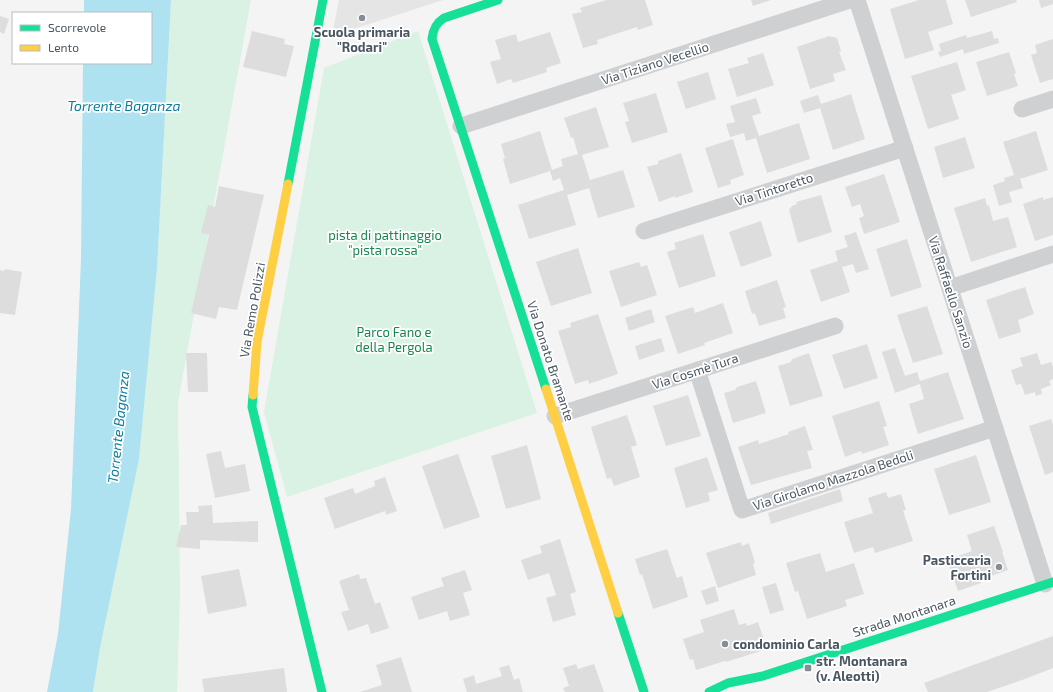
<svg xmlns="http://www.w3.org/2000/svg" width="1053" height="692" viewBox="0 0 1053 692" font-family="'Exo 2',sans-serif">
<rect width="100%" height="100%" fill="#f4f4f4"/>
<path fill="#e6e5e6" d="M339 0H443L332 36Z"/>
<path fill="#d9f2e3" d="M171 0H251L178 402 180 593 177 692H93L100 648 139 459 157 269Z
M418 31 537 413 287 497 264 412 324 68Z"/>
<path fill="#aee2f0" d="M84 0H171L157 269 139 459 100 648 93 692H47L58 634 71 509 81 259 83 63H151V13H84Z"/>
<path fill="#ddddde" d="M606 0H645L653 25 638 30 637 27 597 40 598 44 583 48 572 14 582 12 580 8Z
M751 0H771L753 6Z
M919 0H946L953 24 928 32 934 50 905 59 890 9Z
M965 0H1016L1017 2 971 17Z
M1039 0H1053V4L1041 8Z
M0 16 9 19 4 34 0 32Z
M252 31 285 39 284 44 294 46 286 77 243 67Z
M992 31 994 39 998 38 999 43 964 54 963 49 940 57 938 52 941 51 939 44 966 35 967 38Z
M550 32 561 63 546 68 547 72 513 83 511 79 497 84 490 62 501 59 495 40 516 34 518 42Z
M829 36 837 38 841 51 839 52 846 70 833 74 835 81 810 89 797 47Z
M1053 39V79L1040 83 1031 55 1037 53 1035 45Z
M1009 52 1016 73 1014 74 1018 86 987 96 976 62Z
M763 53 774 85 737 97 728 69 749 63 747 58Z
M957 62 966 90 951 95 959 119 928 129 911 76Z
M708 72 716 99 686 109 677 82Z
M656 93 668 132 632 143 625 122 629 121 623 103Z
M851 94 865 139 833 150 820 108 804 113 800 101 818 95 821 104Z
M756 98 761 113 752 116 759 136 799 123 810 159 767 173 756 138 746 141 744 133 730 137 726 124 735 122 730 106Z
M596 107 609 147 582 155 590 180 623 170 635 207 598 218 589 188 567 195 576 225 529 239 518 205 564 190 560 178 553 181 550 171 510 184 503 159 505 158 501 144 540 131 552 170 563 166 561 159 578 154 573 137 571 138 564 118Z
M1036 131 1048 170 1020 179 1023 188 1009 192 1012 202 999 206 993 185 1005 181 1004 178 1014 175 1003 142Z
M965 137 975 168 943 178 934 147Z
M733 139 744 175 730 180 731 184 718 188 705 148Z
M681 153 693 192 675 198V196L659 202 647 167 658 164V161Z
M884 174 900 222 864 234 859 218 864 216 860 204 852 207 845 187Z
M219 186 264 195 237 310 219 307 216 319 191 313 209 235 201 233 208 205 215 207Z
M821 195 832 232 798 243 789 210 792 206 797 204 796 202Z
M1043 197V200L1053 197V235L1035 241 1023 204Z
M985 198 987 206 989 205 993 221 1008 217 1017 247 971 262 954 208Z
M761 221 772 256 741 267 729 232Z
M856 232 869 269 856 273 853 264 842 267 850 292 821 302 810 270 838 261 835 251 848 247 844 236Z
M703 234 716 276 679 288 667 252 676 249 674 243Z
M907 239 922 287 891 297 876 249Z
M578 248 592 293 551 306 536 262Z
M639 262 641 267 647 265 657 295 621 307 609 271Z
M5 269 22 272 15 315 0 313V270L4 271Z
M777 280 786 307 783 308 786 318 759 326 755 313 752 314 745 291Z
M1025 287 1034 314 1018 320 1021 332 999 339 986 300Z
M723 303 733 333 704 343 705 345 678 354 665 316 693 307 695 313Z
M927 306 943 354 913 363 897 315Z
M651 309 655 322 629 331 625 318Z
M598 314 618 374 589 384 588 380 575 384 558 331 571 327 570 323Z
M661 338 665 351 639 360 635 346Z
M867 344 878 378 844 389 832 355Z
M895 348 905 376 917 372 920 381 948 372 964 419 918 434 909 404 924 399 920 384 895 393 882 352Z
M186 353H207L208 392H188Z
M809 353 823 396 790 406 778 366 791 362 792 359Z
M1037 353 1041 365 1051 362 1053 367V379L1049 381 1051 385 1041 389 1042 394 1036 396 1035 392 1025 395 1021 384 1016 385 1011 370 1023 366 1020 358Z
M756 381 766 413 733 423 724 393 735 390 737 387Z
M688 395 701 436 666 446 653 406Z
M879 401 887 426 883 427 889 445 862 454 861 451 845 457 832 416Z
M627 415 637 445 631 447 640 477 614 486 611 478 607 479 591 427Z
M1051 419 1053 425V472L1045 475 1029 426Z
M805 426 813 450 807 451 812 468 751 485 738 447 758 440 759 444 789 434 788 432Z
M527 445 541 499 506 509 491 456Z
M221 451 225 468 245 464 250 491 215 498 206 454Z
M458 454 480 517 444 529 422 466Z
M976 455 991 502 949 515 934 469Z
M707 457 718 490 708 493 710 501 686 508 674 468Z
M385 477 397 511 386 515 385 511 335 529 324 498 353 488 355 494 375 486 374 481Z
M840 489 843 501 771 524 768 513Z
M886 492 888 498 901 494 906 510 903 511 913 541 875 553 873 547 854 553 844 522 873 513 868 498Z
M212 505 213 523 258 521V542L200 540V549L176 547 181 525H187L186 512H199L198 506Z
M994 526 1003 552H1002L1008 570 980 580 981 583 958 591 947 560 972 551 967 535Z
M560 539 576 592 570 594 576 615 553 622 546 598 556 595 549 573 528 580 521 560 542 553 540 546Z
M741 542 742 546 749 543 755 563 753 564 756 575 718 588 706 553Z
M667 549 677 578 682 576 688 597 653 609 642 574 640 575 635 559Z
M820 553 826 572 854 563 864 594 845 600 847 606 807 619 798 591 795 592 786 563Z
M239 569 247 606 208 614 201 576Z
M465 570 472 590 463 593 470 615 450 621 447 611 419 620 411 597 444 586 441 578Z
M359 574 360 579 366 578 375 604 380 602 389 628 371 634 368 624 348 631 341 612 349 610 339 581Z
M776 583 784 610 770 614 762 587Z
M715 586 719 601 706 605 701 591Z
M734 609 739 625 746 623 747 626 758 622 767 649 726 662 725 661 696 670 693 659 690 660 683 639 704 632 700 620Z
M1053 636V668L1025 679 987 692H928L924 683Z
M401 657 412 692H360L382 685 376 665Z
M576 664 578 669 594 664 604 692H565L563 688 569 686 563 668Z
M509 665 514 680 519 678 523 692H467L463 679 474 675 476 684 502 676 499 668Z
M284 668 287 692H204L202 679Z"/>
<g fill="none" stroke-linecap="round" stroke-linejoin="round">
<path stroke="#ced0d2" stroke-width="17" d="M857 0 1045 584
M1022 109 1053 99
M461 126 850 0
M644 231 905 148
M950 288 1053 254
M697 370 742 510 995 428
M555 416 835 326"/>
<path stroke="#16e098" stroke-width="9" d="M498 0 444 18C436 23 433 29 432 39L546 389
M288 184 323 0
M253 395 252 407 322 692
M618 613 644 692
M709 692 728 683 763 676 1053 582"/>
<path stroke="#ffcf43" stroke-width="9" d="M546 389 618 613
M253 395 257 342 288 184"/>
</g>
<g fill="#868d94" stroke="#fff" stroke-width="1.5">
<circle cx="362" cy="18" r="4"/>
<circle cx="999" cy="567" r="4"/>
<circle cx="725" cy="644" r="4"/>
<rect x="804" y="664" width="8" height="8" rx="2"/>
</g>
<g text-anchor="middle" dominant-baseline="central" stroke-width="3.5" stroke-linejoin="round" paint-order="stroke">
<g font-size="13" font-weight="bold" fill="#4a5661" stroke="#fff" text-anchor="start">
<text x="362" y="32" text-anchor="middle">Scuola primaria<tspan x="362" dy="15">"Rodari"</tspan></text>
<text x="991" y="560" text-anchor="end">Pasticceria<tspan x="991" dy="15">Fortini</tspan></text>
<text x="733" y="644">condominio Carla</text>
<text x="816" y="661">str. Montanara<tspan x="816" dy="15">(v. Aleotti)</tspan></text>
</g>
<g font-size="13" fill="#4a5661" stroke="#fff">
<text transform="translate(655 63) rotate(-18)">Via Tiziano Vecellio</text>
<text transform="translate(774 189) rotate(-18)">Via Tintoretto</text>
<text transform="translate(951 292) rotate(72)">Via Raffaello Sanzio</text>
<text transform="translate(252 310) rotate(-80)">Via Remo Polizzi</text>
<text transform="translate(551 361) rotate(72)">Via Donato Bramante</text>
<text transform="translate(695 371) rotate(-18)">Via Cosmè Tura</text>
<text transform="translate(833 480) rotate(-18)">Via Girolamo Mazzola Bedoli</text>
<text transform="translate(904 616) rotate(-18)">Strada Montanara</text>
</g>
<g font-size="13" fill="#17864f" stroke="#fff">
<text x="385" y="235">pista di pattinaggio<tspan x="385" dy="15">"pista rossa"</tspan></text>
<text x="394" y="332">Parco Fano e<tspan x="394" dy="15">della Pergola</tspan></text>
</g>
<g font-size="14" font-style="italic" fill="#0c7c9b" stroke="#fff">
<text x="124" y="105">Torrente Baganza</text>
<text transform="translate(118 427) rotate(-84)">Torrente Baganza</text>
</g>
</g>
<rect x="12" y="12" width="140" height="52" fill="#ffffff" stroke="#b7bbc0"/>
<rect x="20" y="25" width="20" height="6" fill="#16e098" stroke="#b7bbc0"/>
<text x="48" y="32" font-size="12" fill="#4a5661">Scorrevole</text>
<rect x="20" y="45" width="20" height="6" fill="#ffcf43" stroke="#b7bbc0"/>
<text x="48" y="52" font-size="12" fill="#4a5661">Lento</text>
</svg>
